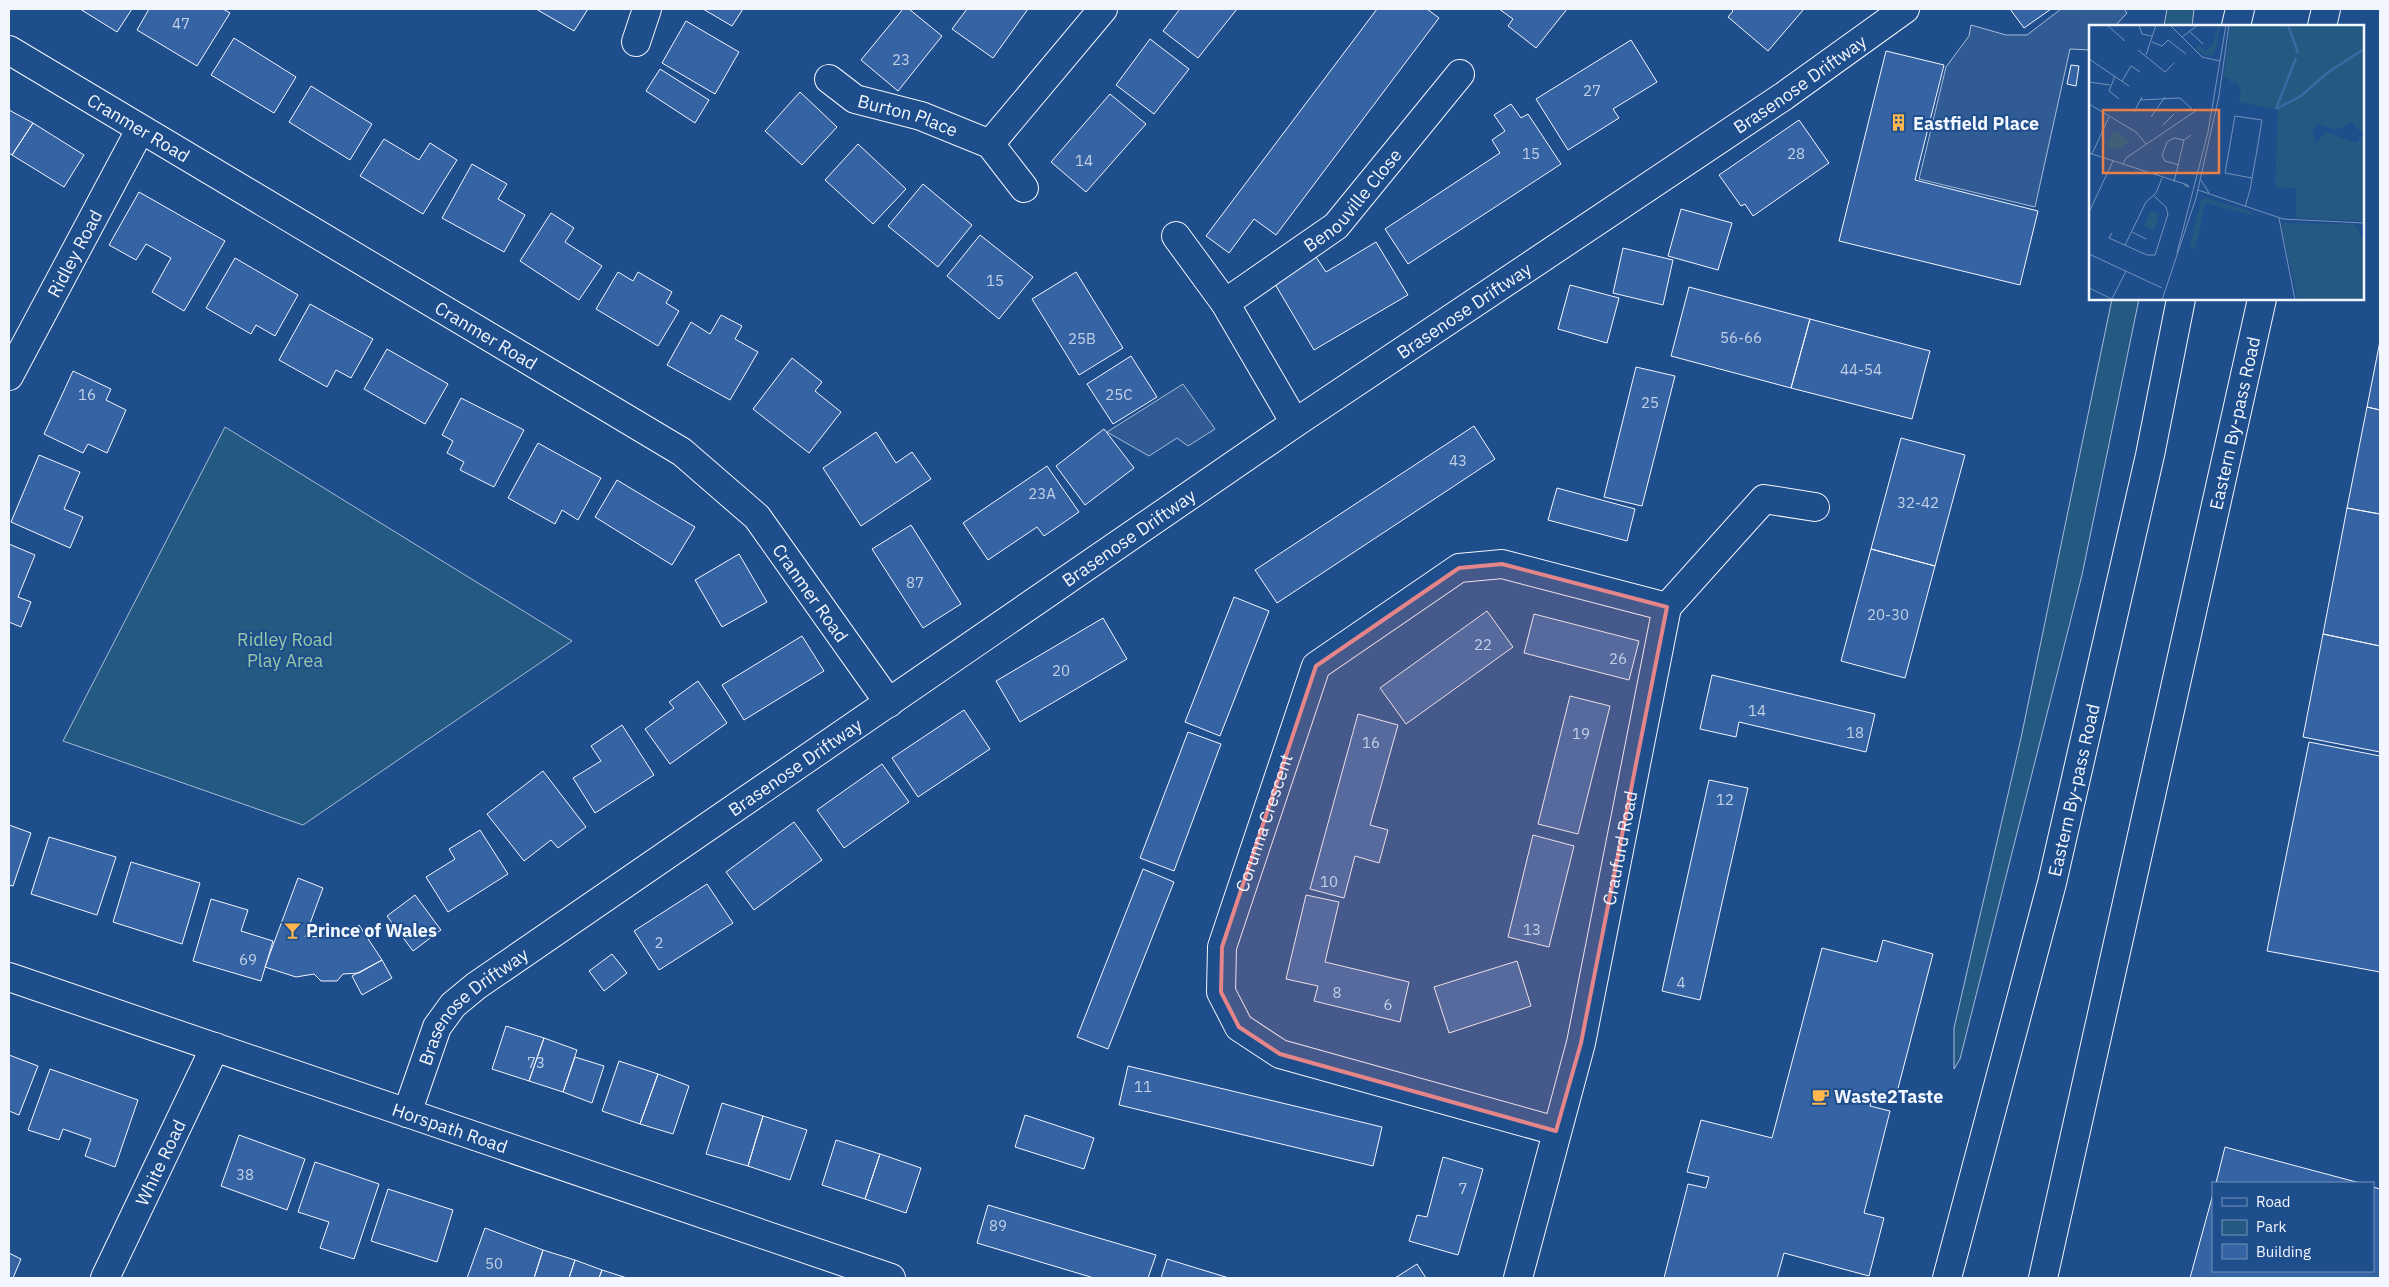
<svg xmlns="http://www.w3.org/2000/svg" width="2389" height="1287" viewBox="0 0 2389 1287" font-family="'IBM Plex Sans',sans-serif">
<rect width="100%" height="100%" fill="#1f4e8c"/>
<path fill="#245a82" stroke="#a8bbd7" d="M2167 9H2194L2192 26H2164Z
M2112 299H2139L2082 575 1960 1059 1954 1069V1028L2021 738Z
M225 427 572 641 303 825 63 741Z"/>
<path fill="#305b95" stroke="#a8bbd7" d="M2061 9H2124L2127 13 2115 26H2090V50L2070 49 2035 207 1919 179 1946 67 1969 36 1971 25 2006 35H2027Z
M1183 384 1215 429 1188 446 1177 438 1149 456 1107 432Z"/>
<path fill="#3563a3" stroke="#f2f6ff" d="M80 9H132L117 32Z
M149 9H223L230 13 197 66 137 30Z
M536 9H588L574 31Z
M703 9H743L732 26Z
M903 9H909L942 36 898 91 861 60Z
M967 9H1028L993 58 952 29Z
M1180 9H1237L1198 58 1163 31Z
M1377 9H1427L1439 18 1276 235 1254 219 1229 253 1206 236Z
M1499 9H1567L1536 48 1508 26 1513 19Z
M1731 9H1804L1768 51 1728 17 1733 11Z
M2010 9H2051L2024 28Z
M686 21 739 52 715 94 662 63Z
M234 38 296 77 274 113 211 75Z
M1150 39 1189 69 1154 114 1116 85Z
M1631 40 1657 82 1613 109 1619 118 1568 150 1536 99Z
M1886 51 1944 65 1915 180 2038 211 2020 285 1839 241Z
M2071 65 2079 66 2076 86 2067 84Z
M660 69 709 100 695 123 646 91Z
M311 86 372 124 350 160 289 122Z
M800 92 837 127 802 165 765 131Z
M1110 94 1146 124 1086 192 1051 162Z
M1511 104 1521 118 1528 114 1561 164 1408 264 1385 229 1500 153 1492 140 1505 131 1494 115Z
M9 110 33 123 12 155 9 153Z
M1799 120 1829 163 1753 216 1745 204 1741 206 1719 175Z
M33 123 84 155 64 187 12 155Z
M384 139 419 160 430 143 457 160 423 214 360 176Z
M858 144 906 189 873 224 825 180Z
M472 164 507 184 498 199 525 215 504 252 442 218Z
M923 184 972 225 938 267 888 226Z
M139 192 225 241 184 311 152 292 171 258 146 244 136 260 109 245Z
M1681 209 1732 223 1718 270 1668 256Z
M551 213 574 228 565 242 602 266 579 300 520 261Z
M980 235 1033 277 999 319 947 276Z
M1376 242 1408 295 1314 350 1272 279 1314 254 1326 272Z
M1623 248 1673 260 1663 305 1613 293Z
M235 258 298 295 275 336 256 325 251 334 206 308Z
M618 272 633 281 638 272 672 292 666 303 679 311 658 346 596 309Z
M1076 272 1123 348 1079 375 1032 299Z
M1570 285 1619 298 1607 343 1558 329Z
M1689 287 1810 319 1791 388 1671 356Z
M310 304 373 339 351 378 336 370 327 387 279 360Z
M721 315 742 326 735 339 758 352 730 400 667 365 691 322 710 334Z
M1810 319 1930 351 1912 419 1791 388Z
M2380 341V410L2367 407Z
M387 349 448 384 425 424 364 389Z
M1131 356 1157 397 1113 424 1087 384Z
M792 358 822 382 815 391 841 412 809 453 753 409Z
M1636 367 1675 376 1642 506 1604 497Z
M73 371 111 389 106 400 126 410 107 453 88 444 83 453 44 434Z
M461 398 524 430 494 487 460 470 464 462 447 453 453 441 442 435Z
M2367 407 2380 410V514L2347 508Z
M1474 426 1495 459 1277 603 1255 570Z
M1104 429 1134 468 1085 505 1056 466Z
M876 432 896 463 912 452 931 479 861 526 823 468Z
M1901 438 1965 455 1935 566 1871 549Z
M538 443 601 478 578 520 562 510 555 524 508 498Z
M39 455 80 472 64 509 83 517 70 548 11 522Z
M1047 466 1079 512 1044 536 1037 527 988 560 963 523Z
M617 480 695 527 672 565 595 517Z
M1557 488 1635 509 1627 541 1548 520Z
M2347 508 2380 514V646L2323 634Z
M911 525 961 604 923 628 872 549Z
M9 544 35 555 18 597 31 602 21 627 9 622Z
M1871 549 1935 566 1905 678 1841 661Z
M739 554 767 602 722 627 695 580Z
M1234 597 1269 611 1220 736 1185 722Z
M1487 611 1513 647 1406 724 1380 688Z
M1534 614 1639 641 1629 680 1524 653Z
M1103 618 1127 659 1020 722 996 681Z
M2323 634 2380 646V752L2303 737Z
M802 636 824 671 744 720 722 685Z
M1712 675 1875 714 1866 752 1739 722 1736 737 1700 729Z
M698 681 727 723 670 764 645 729 674 708 669 702Z
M1570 696 1610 706 1578 834 1538 824Z
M964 710 990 749 918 797 892 758Z
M1358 714 1398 725 1370 825 1388 830 1379 863 1355 856 1344 898 1310 889Z
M622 725 654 775 595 813 573 778 601 761 591 746Z
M1188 732 1221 744 1174 871 1140 858Z
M2309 742 2380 756V972L2267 951Z
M882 764 909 802 844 848 817 810Z
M543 771 586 827 558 848 551 840 524 861 487 814Z
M1709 780 1748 788 1700 1000 1662 991Z
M794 822 822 860 754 910 726 872Z
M9 825 31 833 13 886 9 885Z
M480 830 508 874 448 912 426 877 455 859 449 849Z
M1533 835 1574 846 1549 947 1508 937Z
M49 837 116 857 97 915 31 894Z
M131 862 200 883 182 944 113 922Z
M1143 869 1174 882 1108 1049 1077 1037Z
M298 878 323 888 305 937 344 935 359 925 382 960 359 973 343 974 337 981H321L314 974 296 977 265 967Z
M707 884 733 923 659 970 634 931Z
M415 895 441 930 413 951 387 916Z
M1306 895 1339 902 1325 962 1409 982 1400 1022 1314 1001 1318 986 1286 979Z
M211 899 248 910 241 931 273 941 261 981 193 961Z
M1883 940 1933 954 1895 1100 1873 1094 1870 1106 1890 1111 1864 1213 1884 1218 1869 1276 1784 1253 1777 1278H1664L1688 1184 1706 1188 1709 1177 1687 1172 1701 1120 1772 1138 1822 948 1877 962Z
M612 954 627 973 604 991 589 971Z
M382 960 392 978 362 995 352 976Z
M1517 961 1531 1006 1449 1033 1434 987Z
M506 1026 544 1038 529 1081 492 1069Z
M544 1038 577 1050 563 1092 529 1081Z
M9 1055 38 1066 19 1115 9 1111Z
M575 1057 604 1066 592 1103 563 1092Z
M619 1061 658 1074 640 1124 602 1111Z
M1128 1066 1382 1127 1373 1166 1119 1105Z
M50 1069 138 1100 115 1167 85 1156 91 1139 63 1129 59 1140 28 1130Z
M658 1074 689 1086 673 1134 640 1124Z
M722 1103 763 1116 748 1166 706 1154Z
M1025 1115 1094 1138 1084 1169 1015 1147Z
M763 1116 807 1130 790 1180 748 1166Z
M239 1135 305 1159 287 1210 221 1186Z
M836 1140 880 1154 865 1199 822 1185Z
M2225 1147 2360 1183H2216Z
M880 1154 921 1168 906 1213 865 1199Z
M1443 1157 1483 1169 1458 1255 1409 1241 1417 1215 1427 1217Z
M315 1162 379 1184 354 1259 320 1248 329 1222 298 1212Z
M2373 1187 2380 1189V1278H2190L2213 1194V1271H2373Z
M388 1189 453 1210 437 1262 371 1241Z
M988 1205 1156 1255 1148 1278H1094L977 1243Z
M485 1228 543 1250 534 1278H467Z
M543 1250 575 1260 569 1278H534Z
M9 1253 21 1259 13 1278H9Z
M1167 1259 1229 1278H1161Z
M575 1260 602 1270 599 1278H569Z
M1417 1264 1426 1278H1395Z
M602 1270 627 1278H599Z"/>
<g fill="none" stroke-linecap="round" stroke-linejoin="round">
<defs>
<g id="street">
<path d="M636 42 647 9"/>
<path id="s1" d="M9 50 682 452 757 517 889 703"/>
<path id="s2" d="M829 79 855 99 921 116 990 144 1024 188"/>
<path d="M990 144 1103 9"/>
<path d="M1176 236 1225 303 1295 423"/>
<path id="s3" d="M1225 303 1336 226 1460 74"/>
<path id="s4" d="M9 376 140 130"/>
<path id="s5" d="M9 977 891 1278"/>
<path id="s6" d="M407 1113 437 1027 453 1005 476 986 1295 423 1784 96 1905 9"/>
<path id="s7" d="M1556 1131 1280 1054 1239 1027 1221 992 1222 947 1316 666 1459 568 1502 564 1667 607"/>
<path id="s8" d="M105 1278 215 1047"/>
<path id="s9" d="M1518 1278 1581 1043 1667 607 1764 499 1815 507"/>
</g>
<g id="highway">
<path d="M2236 26 2240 9"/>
<path d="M2322 26 2326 9"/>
<path id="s10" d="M1947 1278 2052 883 2150 455 2181 299"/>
<path id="s11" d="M2043 1278 2262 299"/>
</g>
</defs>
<use href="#street" stroke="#f2f6ff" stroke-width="30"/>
<use href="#highway" stroke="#f2f6ff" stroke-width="30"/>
<use href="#street" stroke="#1f4e8c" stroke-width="28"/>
<use href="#highway" stroke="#1f4e8c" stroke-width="28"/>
</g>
<path fill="#e38589" fill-opacity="0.2" stroke="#e38589" stroke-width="4" stroke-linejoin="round" d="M1502 564 1667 607 1581 1043 1556 1131 1280 1054 1239 1027 1221 992 1222 947 1316 666 1459 568Z"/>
<defs>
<symbol id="building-bare" viewBox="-9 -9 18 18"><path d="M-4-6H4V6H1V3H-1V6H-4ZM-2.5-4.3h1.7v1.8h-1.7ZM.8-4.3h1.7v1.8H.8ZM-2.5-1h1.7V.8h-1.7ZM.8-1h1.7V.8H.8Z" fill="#ffb74d" stroke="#1f4e8c" stroke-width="2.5" paint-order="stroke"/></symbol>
<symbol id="bar-bare" viewBox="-9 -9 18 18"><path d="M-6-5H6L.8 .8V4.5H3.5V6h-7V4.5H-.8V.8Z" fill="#ffb74d" stroke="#1f4e8c" stroke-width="2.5" paint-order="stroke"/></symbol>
<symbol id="cafe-bare" viewBox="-9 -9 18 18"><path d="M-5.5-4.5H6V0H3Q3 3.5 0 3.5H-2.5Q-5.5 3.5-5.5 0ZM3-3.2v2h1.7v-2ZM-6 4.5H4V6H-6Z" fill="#ffb74d" stroke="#1f4e8c" stroke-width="2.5" paint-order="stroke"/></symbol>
</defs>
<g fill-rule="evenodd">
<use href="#building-bare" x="1886" y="110" width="25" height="25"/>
<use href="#bar-bare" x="280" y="918" width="25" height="25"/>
<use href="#cafe-bare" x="1808" y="1084" width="25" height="25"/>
</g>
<g text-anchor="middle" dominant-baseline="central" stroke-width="4" stroke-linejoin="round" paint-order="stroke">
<g font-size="15" fill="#c3d1e8">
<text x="181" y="23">47</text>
<text x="901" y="59">23</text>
<text x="1592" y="90">27</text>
<text x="1531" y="153">15</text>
<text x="1796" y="153">28</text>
<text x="1084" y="160">14</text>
<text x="995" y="280">15</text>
<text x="1741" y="337">56-66</text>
<text x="1082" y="338">25B</text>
<text x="1861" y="369">44-54</text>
<text x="87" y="394">16</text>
<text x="1119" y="394">25C</text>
<text x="1650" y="402">25</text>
<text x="1458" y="460">43</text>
<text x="1042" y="493">23A</text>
<text x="1918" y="502">32-42</text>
<text x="915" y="582">87</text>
<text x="1888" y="614">20-30</text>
<text x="1483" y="644">22</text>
<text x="1618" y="658">26</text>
<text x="1061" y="670">20</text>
<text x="1757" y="710">14</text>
<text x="1855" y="732">18</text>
<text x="1581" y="733">19</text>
<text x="1371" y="742">16</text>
<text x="1725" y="799">12</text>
<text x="1329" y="881">10</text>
<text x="1532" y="929">13</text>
<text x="659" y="942">2</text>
<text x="248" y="959">69</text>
<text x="1681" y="982">4</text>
<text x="1337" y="992">8</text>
<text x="1388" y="1004">6</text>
<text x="536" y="1062">73</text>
<text x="1143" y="1086">11</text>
<text x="245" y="1174">38</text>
<text x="1463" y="1188">7</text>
<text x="998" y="1225">89</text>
<text x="494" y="1263">50</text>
</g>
<g font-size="18" fill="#f2f6ff" stroke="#1f4e8c">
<text stroke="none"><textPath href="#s6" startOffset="1750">Brasenose Driftway</textPath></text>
<text stroke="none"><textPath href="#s2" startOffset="88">Burton Place</textPath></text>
<text stroke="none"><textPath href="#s1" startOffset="151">Cranmer Road</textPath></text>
<text stroke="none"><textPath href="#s3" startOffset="165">Benouville Close</textPath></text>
<text stroke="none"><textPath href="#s4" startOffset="139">Ridley Road</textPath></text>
<text stroke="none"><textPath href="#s6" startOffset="1345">Brasenose Driftway</textPath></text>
<text stroke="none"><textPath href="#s1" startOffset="556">Cranmer Road</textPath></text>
<text stroke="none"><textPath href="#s11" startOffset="876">Eastern By-pass Road</textPath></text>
<text stroke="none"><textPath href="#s6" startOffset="940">Brasenose Driftway</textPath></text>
<text stroke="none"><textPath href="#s1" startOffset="976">Cranmer Road</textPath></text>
<text stroke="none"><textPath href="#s6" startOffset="535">Brasenose Driftway</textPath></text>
<text stroke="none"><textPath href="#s10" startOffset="504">Eastern By-pass Road</textPath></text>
<text stroke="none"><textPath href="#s7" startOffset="551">Corunna Crescent</textPath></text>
<text stroke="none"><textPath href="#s9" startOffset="442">Craufurd Road</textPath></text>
<text stroke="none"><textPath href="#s6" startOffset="130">Brasenose Driftway</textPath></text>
<text stroke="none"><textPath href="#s5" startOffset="466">Horspath Road</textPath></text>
<text stroke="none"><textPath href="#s8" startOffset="128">White Road</textPath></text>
</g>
<g font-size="18" font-weight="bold" fill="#f2f6ff" stroke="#1f4e8c" text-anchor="start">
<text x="1913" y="123">Eastfield Place</text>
<text x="306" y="930">Prince of Wales</text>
<text x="1834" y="1096">Waste2Taste</text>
</g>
<g font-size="18" fill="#97c8a6" stroke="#1f4e8c">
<text x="285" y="639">Ridley Road<tspan x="285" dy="21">Play Area</tspan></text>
</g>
</g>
<g transform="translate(2089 25)">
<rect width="275" height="275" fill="#1f4e8c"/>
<path d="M129 0H132L125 31 114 29 107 23 109 20 117 26 124 20ZM142 0H275V109L265 101V97L246 105 229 99 223 105 227 118 237 107 267 118 275 110V196L207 193V163L186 162 189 85 150 77 152 66 148 57 142 58 139 52 134 54ZM25 106 30 109 42 116 29 125 17 121ZM117 173 163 187V190L116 178 106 224 101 222 112 176ZM62 185 70 189 65 206 55 201ZM196 198 264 199 268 202 275 217V275H209L192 199Z" fill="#245a82"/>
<path fill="none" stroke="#3b69a3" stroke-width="2.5" d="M199 0 209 28M187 84 212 71 238 48 275 24M187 84 207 33"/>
<path fill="none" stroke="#7391ba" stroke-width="1" d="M18 0 36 16M50 0 53 9 63 11M81 0 113 32 131 36M100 6 114 19M93 12 109 0M63 17 73 21 79 15 97 29M49 25 76 47 85 38M57 30 67 0M0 34 40 61M26 51 20 66 30 74M33 56 42 41 51 47M0 57 21 60M51 75 91 73 105 86M0 79 47 107 57 119M45 87 53 72M62 92 76 72M74 100 85 89M0 128 99 160 100 162 95 160M3 129 20 92M34 139 37 133 108 85M90 140 76 136 73 131 78 117 85 113 95 115M112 155 120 168M85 157 95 115 102 110M109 165 194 194 275 198M156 182 161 165 163 153 167 131 173 95 146 91 136 148 163 153M0 187 24 136M190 193 206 275M43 207 57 214M23 208 20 213 58 230H66L79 189 77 182 65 171M36 220 57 177 67 168 73 153M88 228 119 107 137 0M0 229 73 263M0 263 25 275M23 274 37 246M73 275 107 173 130 71 140 0"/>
<path fill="#ea8049" fill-opacity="0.15" stroke="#ea8049" stroke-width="2.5" d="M14 85H130V148H14Z"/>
<rect width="275" height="275" fill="none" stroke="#f2f6ff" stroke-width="2.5"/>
</g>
<rect width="2389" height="1287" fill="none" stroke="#f2f6ff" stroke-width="20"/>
<rect x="2212" y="1182" width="162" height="90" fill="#1f4e8c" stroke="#7391ba"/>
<rect x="2222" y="1198" width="25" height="8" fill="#1f4e8c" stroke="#7391ba"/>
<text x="2256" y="1207" font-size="15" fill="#f2f6ff">Road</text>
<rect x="2222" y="1220" width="25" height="15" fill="#245a82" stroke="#7391ba"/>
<text x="2256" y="1232" font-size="15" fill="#f2f6ff">Park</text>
<rect x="2222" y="1244" width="25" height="15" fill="#3563a3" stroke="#7391ba"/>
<text x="2256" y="1257" font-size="15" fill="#f2f6ff">Building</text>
</svg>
